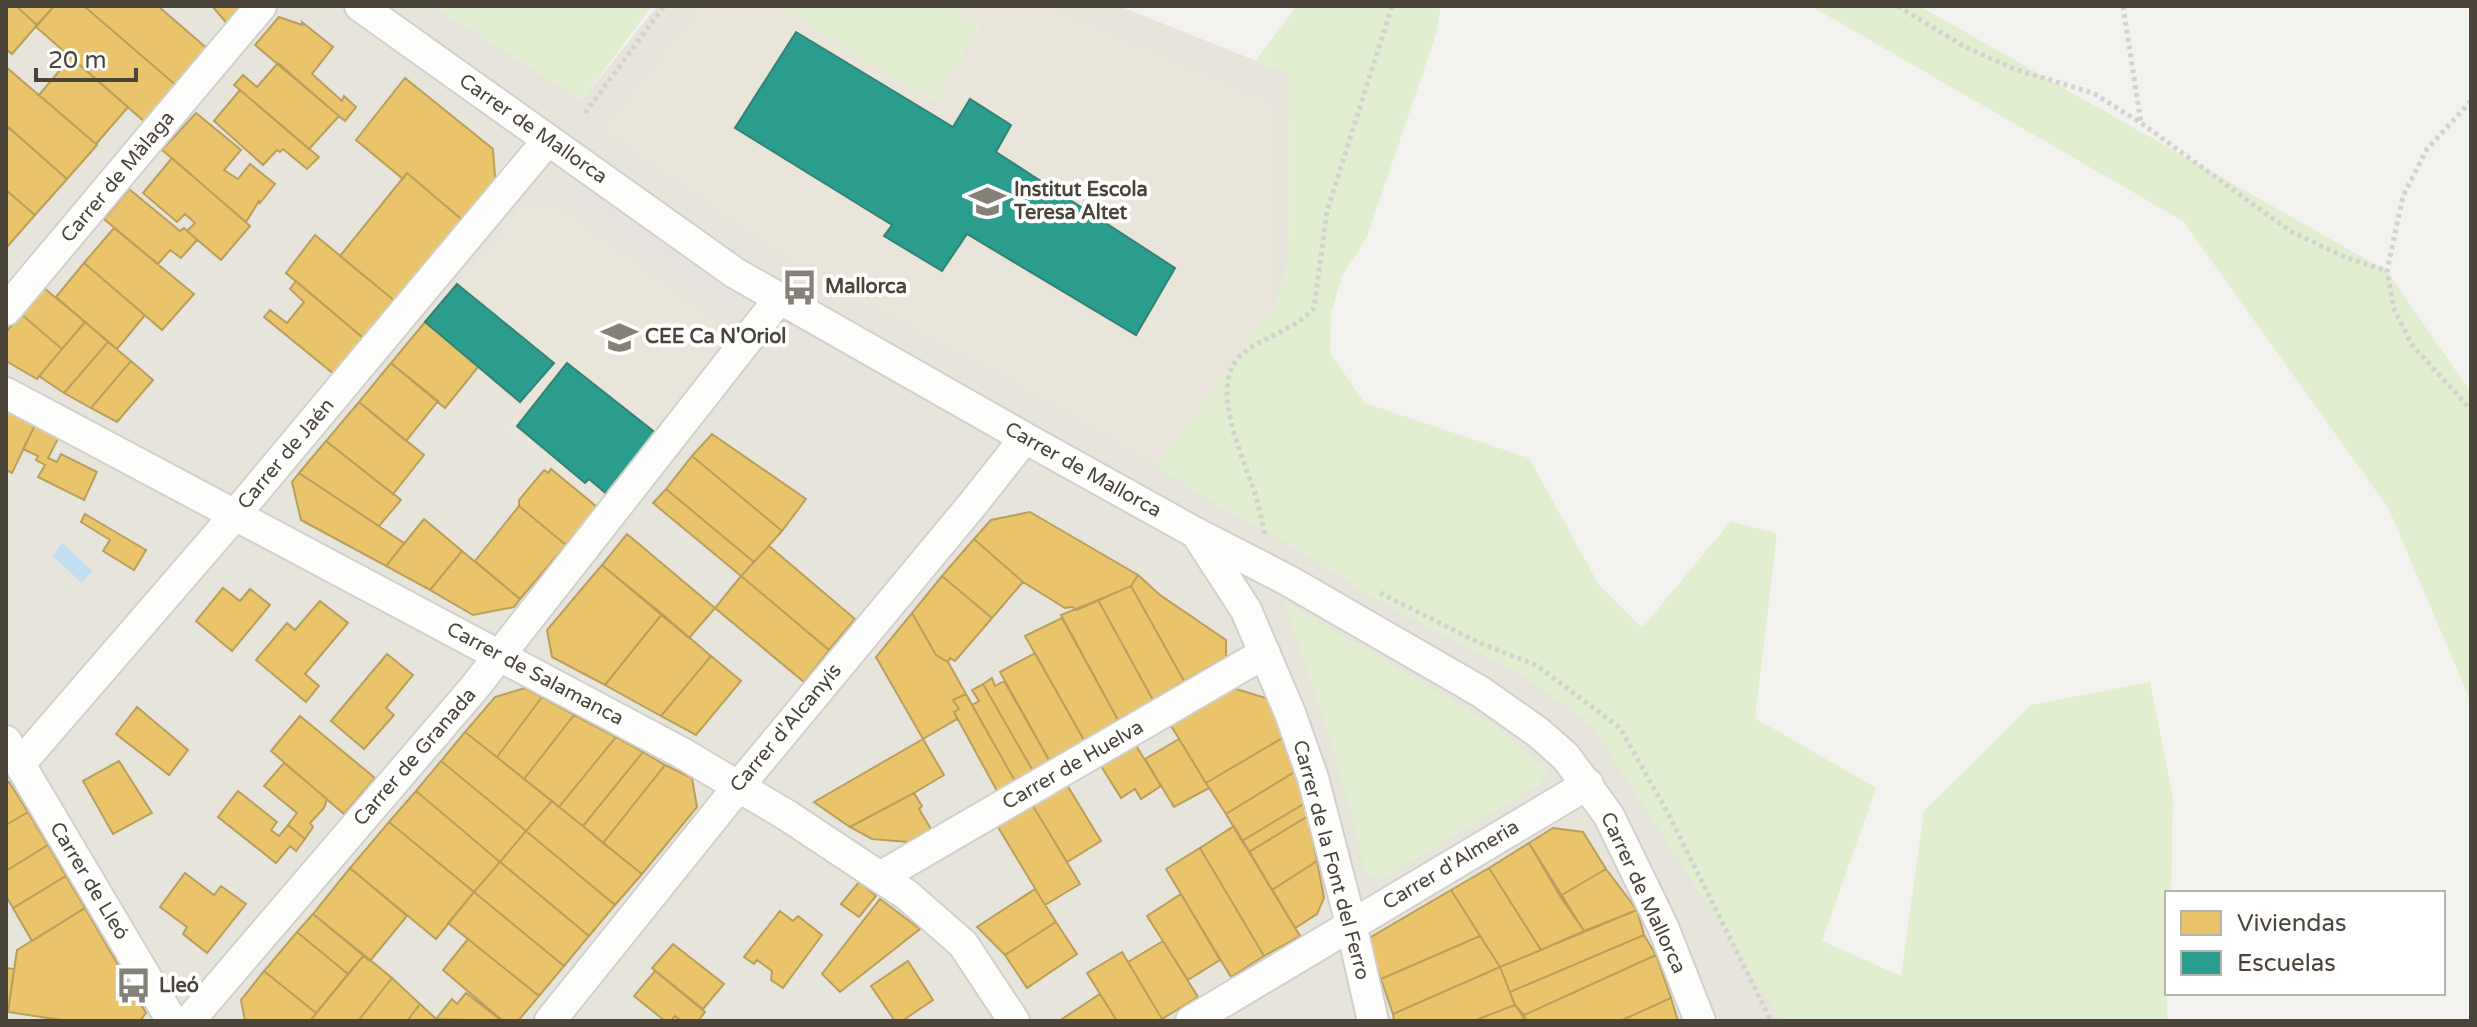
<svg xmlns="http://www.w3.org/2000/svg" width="2477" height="1027" viewBox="0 0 2477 1027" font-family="'Varela Round',sans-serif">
<rect width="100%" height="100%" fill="#f4f2ee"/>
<path fill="#e7e4dc" d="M6 6H433L582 100 657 6H1119L1289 74 1288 264 1215 504 1274 535 1382 602 1525 676 1592 726 1641 743 1782 1021H6Z"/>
<path fill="#eae5da" d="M700 6H1049L1271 100 1275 121 1274 307 1156 467 1035 396 805 272 600 130Z
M558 205 713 317 720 357 597 507 499 428 553 363 457 284 521 206Z"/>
<path fill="#e1eecf" d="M433 6H652L582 100Z
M780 6H950L981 26 933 102Z
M1297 6H1441L1436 34 1367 237 1342 276 1331 313 1330 353 1365 403 1529 458 1599 585 1642 628 1731 521 1777 534 1755 718 1876 788 1822 941 1901 976 1924 811 2031 705 2150 682 2173 798 2171 893H2167V1021H1782L1592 726 1525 676 1382 602 1274 535 1215 504 1156 467 1274 307 1288 264 1289 74 1256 60Z
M1811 6H1919L2387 271 2471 393V713L2470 700 2389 509 2183 221Z
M1283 601 1490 722 1548 770 1540 784 1378 881 1364 871C1346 779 1314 689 1283 601Z"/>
<path fill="#e6e3df" d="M583 175 743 292 727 311 568 198Z"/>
<path fill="#c0ddf1" d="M62 543 92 571 82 583 53 556Z"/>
<path fill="#e9c46a" stroke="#ba9e5b" stroke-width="2" d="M6 6H16L37 25 12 54 6 49Z
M16 6H54L37 25Z
M54 6H84L178 87 146 123 36 27Z
M84 6H158L209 50 178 87Z
M212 6H239L240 16 230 27Z
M279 17 302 25V22L333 47 312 74 342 101 344 96 356 107 345 121 255 45Z
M71 57 128 107 96 144 39 95Z
M278 63 339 116 309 149 234 85 243 75 257 87Z
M6 67 97 145 67 179 6 125Z
M405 78 493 149 496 190 467 224 407 173 403 179 356 140Z
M240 90 319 157 307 169 283 149 280 152 277 150 263 165 214 121Z
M196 113 241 150 224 170 238 179 250 164 275 184 260 203 259 201 246 222 162 150Z
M9 128 67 179 35 215 6 190V132Z
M172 158 250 226 221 260 187 231 195 223 185 214 177 222 143 193Z
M407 173 467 224 401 306 340 256Z
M129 189 180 231 184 228 197 240 181 258 170 250 158 264 104 219Z
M6 190 35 215 6 248Z
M114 228 194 294 162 330 84 263Z
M315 235 401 306 368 342 286 273Z
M84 263 145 315 117 349 56 297Z
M296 281 368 342 340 379 264 317 270 310 287 323 304 302 290 289Z
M44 288 85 322 62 349 21 314Z
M21 314 62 349 37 379 6 361V332Z
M85 322 108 342 64 393 39 376Z
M425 322 479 366 445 408 391 363Z
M108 342 131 361 91 408 64 393Z
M131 361 153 380 117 422 91 408Z
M391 363 438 401 406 441 359 402Z
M359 402 424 455 393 494 326 441Z
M6 407 36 423 12 473 6 470Z
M36 423 60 435 48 458 57 462 61 454 97 472 84 500 38 477 45 465 36 460 38 456 23 449Z
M712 434 806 499 782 531 692 456Z
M326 441 401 500 379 526 299 473Z
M692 456 782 531 754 562 666 489Z
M551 469 597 507 566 545 519 506V500L544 470 548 473Z
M299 473 404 543 386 566 301 520 292 482Z
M666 489 754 562 741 576 653 503Z
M519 506 566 545 520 599 475 561Z
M1030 512 1138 575 1131 586 1077 610 1072 607 1065 608 1023 582 974 539 991 520Z
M85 514 146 550 134 570 103 551 110 540 81 522Z
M424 519 462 551 430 590 386 566Z
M627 534 715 608 689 638 602 565Z
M974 539 1023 582 992 618 942 576Z
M769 546 855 619 829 650 741 576Z
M462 551 520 599 514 607 473 615 430 590Z
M602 565 662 614 605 685 552 657 547 630Z
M1138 575 1160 595 1226 640V657L1184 681 1131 586Z
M741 576 829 650 804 682 715 608Z
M942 576 992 618 955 661 950 658 948 662 936 655 912 613Z
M1131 586 1184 681 1153 700 1098 600Z
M223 588 240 601 250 589 270 605 232 651 196 621Z
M1098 600 1153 700 1118 720 1061 615Z
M320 601 348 623 305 674 319 686 306 702 256 660 287 623 295 630Z
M912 613 936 655 948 662 966 694 953 700 959 709 954 712 957 719 923 739 876 657Z
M662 614 711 656 661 716 605 685Z
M1062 618 1118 720 1084 740 1025 636Z
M1035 653 1084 740 1049 760 1000 672Z
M387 654 413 675 386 708 394 715 364 749 331 721Z
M711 656 741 681 696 735 661 716Z
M992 678 995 686 1004 681 1049 760 1033 771 983 684Z
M983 684 1033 771 1015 781 972 705 979 701 972 690Z
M525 688 542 697 497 757 465 732 495 697Z
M1233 688 1269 699 1284 737 1206 783 1170 724Z
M966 694 1015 781 997 791 954 712 959 709 953 700Z
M542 697 574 715 524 779 497 757Z
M137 707 188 750 169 775 116 734Z
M574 715 616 737 559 807 524 779Z
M300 716 375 778 344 814 271 751Z
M465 732 552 801 526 831 441 761Z
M616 737 643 752 583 826 559 807Z
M1284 737 1296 771 1226 814 1206 783Z
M923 739 944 775 914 793 850 827 814 802Z
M1179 739 1209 788 1174 807 1145 759Z
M1135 744 1161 786 1141 799 1135 789 1121 798 1101 766Z
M643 752 665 765 603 843 583 826Z
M119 761 152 813 113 834 83 781Z
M441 761 526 831 500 862 416 791Z
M284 763 327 799 324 808 310 823 313 827 305 839 288 825 297 813 264 786Z
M665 765 692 778 697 807 642 874 603 843Z
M1296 771 1305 803 1242 841 1226 814Z
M9 782 28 812 6 825V784Z
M1067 785 1101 841 1067 862 1033 806Z
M238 791 277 822 271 830 279 836 288 825 305 839 296 851 290 846 276 863 218 817Z
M416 791 500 862 474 892 389 822Z
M914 793 922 806 919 809 931 829 908 842 872 839 850 827Z
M552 801 642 874 615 905 526 831Z
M1305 803 1308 816 1249 852 1242 841Z
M1033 806 1080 884 1045 905 998 827Z
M28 812 48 845 6 871V825Z
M1308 816 1317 861 1272 890 1249 852Z
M389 822 474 892 436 939 350 868Z
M1234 826 1300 936 1264 956 1200 848Z
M1553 828 1583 832 1606 869 1560 896 1529 843Z
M526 831 615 905 589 936 500 862Z
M1529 843 1584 931 1541 950 1489 868Z
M48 845 66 876 13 908 6 896V871Z
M1200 848 1264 956 1231 977 1166 869Z
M1317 861 1324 898 1317 914 1295 928 1272 890Z
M500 862 589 936 564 966 474 892Z
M350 868 407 916 370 961 313 914Z
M1489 868 1541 950 1500 967 1451 890Z
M1606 869 1637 910 1584 931 1560 896Z
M185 873 214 895 221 886 246 904 207 953 183 934 187 927 160 907Z
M66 876 85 908 32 941 13 908Z
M859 882 876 896 859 917 841 904Z
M1035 889 1056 922 1005 955 977 927Z
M1451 890 1480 936 1381 979 1366 940Z
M474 892 564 966 539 996 448 923Z
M1181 894 1220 960 1188 980 1147 916Z
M880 899 920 929 840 992 822 974Z
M85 908 146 1013 140 1021H68L8 1012 17 950Z
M1637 910 1644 935 1510 992 1500 967Z
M780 911 793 921 798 916 822 935 783 988 771 980 772 971 757 960 754 964 744 957Z
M313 914 364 955 348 974 297 932Z
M1056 922 1077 954 1027 988 1005 955Z
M297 932 348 974 316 1013 264 971Z
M1644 935 1656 955 1524 1015 1515 1005 1510 992Z
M1480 936 1500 967 1393 1014 1381 979Z
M468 939 539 996 518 1021H503L443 970Z
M1163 941 1198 997 1162 1019 1128 962Z
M673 944 724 984 703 1009 652 968Z
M1122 952 1162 1019 1159 1021H1117L1087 973Z
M364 955 392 978 358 1021H310Z
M1656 955 1671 998 1620 1021H1526L1524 1015Z
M908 961 933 1000 902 1021H895L871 986Z
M1500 967 1515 1005 1473 1021H1394L1393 1014Z
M6 968 14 969 8 1012H6Z
M264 971 316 1013 310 1021H245L241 1000Z
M655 971 705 1012 698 1021H681L675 1016 671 1021H665L634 996Z
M392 978 420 1004 407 1021H358Z
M466 993 502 1021 436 1019 452 999 457 1004Z
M1100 994 1117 1021H1059Z
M1671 998 1678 1021H1620Z
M420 1004 436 1019 438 1021H407Z
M1515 1005 1526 1021H1473Z"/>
<path fill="#2a9d8f" stroke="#348275" stroke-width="2" d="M796 32 953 127 970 99 1011 125 996 152 1175 268 1136 335 967 234 942 271 884 236 892 225 735 128Z
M457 284 554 363 520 402 425 322Z
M567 363 657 434 608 495 589 479 585 483 517 426Z"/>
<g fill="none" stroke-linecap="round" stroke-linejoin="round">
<defs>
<path id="minor" d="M360 6 735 273 1025 438 1194 532 1289 581 1481 692 1539 733 1566 757 1609 816 1663 927 1700 1021
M6 310 261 6
M6 393 682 753 788 816 907 895 963 944 1014 1021
M1196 533 1246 610 1290 713 1313 778 1351 924 1373 1021
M6 741 172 1021
M20 764 235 515 548 140
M880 877 1265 653
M189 1021 474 688 780 298
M550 1021 738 787 972 505 1025 438
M1191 1021 1588 784"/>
</defs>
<use href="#minor" stroke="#d2d0cb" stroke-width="34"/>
<path stroke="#d3d2cc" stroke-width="5" stroke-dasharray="4 4" stroke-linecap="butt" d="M1898 6 1965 47 2017 70 2093 93 2141 123 2290 231 2347 258 2387 271
M2123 6 2141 123
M2471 101 2427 149 2403 196 2387 271 2394 309 2412 345 2471 410
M585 113 664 6
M1265 534C1261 517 1258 501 1252 485 1241 452 1209 385 1241 355 1263 336 1294 331 1314 308L1327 211 1392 6
M1380 593 1482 644 1536 665 1620 728 1669 815 1771 1021"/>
<use href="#minor" stroke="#fdfdfc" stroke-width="30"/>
</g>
<defs>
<symbol id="school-bare" viewBox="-9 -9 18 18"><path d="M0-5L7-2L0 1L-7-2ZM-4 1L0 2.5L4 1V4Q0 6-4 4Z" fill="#868178" stroke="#fff" stroke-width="2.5" paint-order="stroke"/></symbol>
<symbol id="bus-bare" viewBox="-9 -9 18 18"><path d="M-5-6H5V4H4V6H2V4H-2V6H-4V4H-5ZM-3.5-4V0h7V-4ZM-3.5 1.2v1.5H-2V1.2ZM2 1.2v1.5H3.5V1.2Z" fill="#868178" stroke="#fff" stroke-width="2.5" paint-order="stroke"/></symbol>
</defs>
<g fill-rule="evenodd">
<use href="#school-bare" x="962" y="176" width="51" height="51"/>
<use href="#bus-bare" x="774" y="262" width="51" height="51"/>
<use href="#school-bare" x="594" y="312" width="51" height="51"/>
<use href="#bus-bare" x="108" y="960" width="51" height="51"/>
</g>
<g text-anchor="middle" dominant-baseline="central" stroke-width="8" stroke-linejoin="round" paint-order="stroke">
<g font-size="20" fill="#4b4439" stroke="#fff">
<text transform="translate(533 129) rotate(35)">Carrer de Mallorca</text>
<text transform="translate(118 177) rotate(-50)">Carrer de Màlaga</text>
<text transform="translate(286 454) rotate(-50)">Carrer de Jaén</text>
<text transform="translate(1083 470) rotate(29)">Carrer de Mallorca</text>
<text transform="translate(535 674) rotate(28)">Carrer de Salamanca</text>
<text transform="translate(786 728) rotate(-50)">Carrer d'Alcanyís</text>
<text transform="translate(415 757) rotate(-49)">Carrer de Granada</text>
<text transform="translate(1073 765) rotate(-30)">Carrer de Huelva</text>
<text transform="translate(1331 860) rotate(75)">Carrer de la Font del Ferro</text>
<text transform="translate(1451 865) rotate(-31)">Carrer d'Almeria</text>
<text transform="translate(89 881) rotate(59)">Carrer de Lleó</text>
<text transform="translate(1643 893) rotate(65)">Carrer de Mallorca</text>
</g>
<g font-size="20" font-weight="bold" fill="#4b4439" stroke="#fff" text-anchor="start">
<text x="1014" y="190">Institut Escola<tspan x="1014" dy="23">Teresa Altet</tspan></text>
<text x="825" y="287">Mallorca</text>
<text x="645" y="337">CEE Ca N'Oriol</text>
<text x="159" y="986">Lleó</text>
</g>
</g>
<rect width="2477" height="1027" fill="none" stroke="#4b4439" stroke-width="16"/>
<rect x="2165" y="891" width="280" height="104" fill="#ffffff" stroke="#b7b4b0" stroke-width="2"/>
<rect x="2181" y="911" width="40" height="24" fill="#e9c46a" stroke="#b7b4b0" stroke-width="2"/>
<text x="2237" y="931" font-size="24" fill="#4b4439">Viviendas</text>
<rect x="2181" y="951" width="40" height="24" fill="#2a9d8f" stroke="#b7b4b0" stroke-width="2"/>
<text x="2237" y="971" font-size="24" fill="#4b4439">Escuelas</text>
<path d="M36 68v12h100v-12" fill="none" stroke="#4b4439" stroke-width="4"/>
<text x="48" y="68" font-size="24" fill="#4b4439" stroke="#ffffff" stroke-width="6" paint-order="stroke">20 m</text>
</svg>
